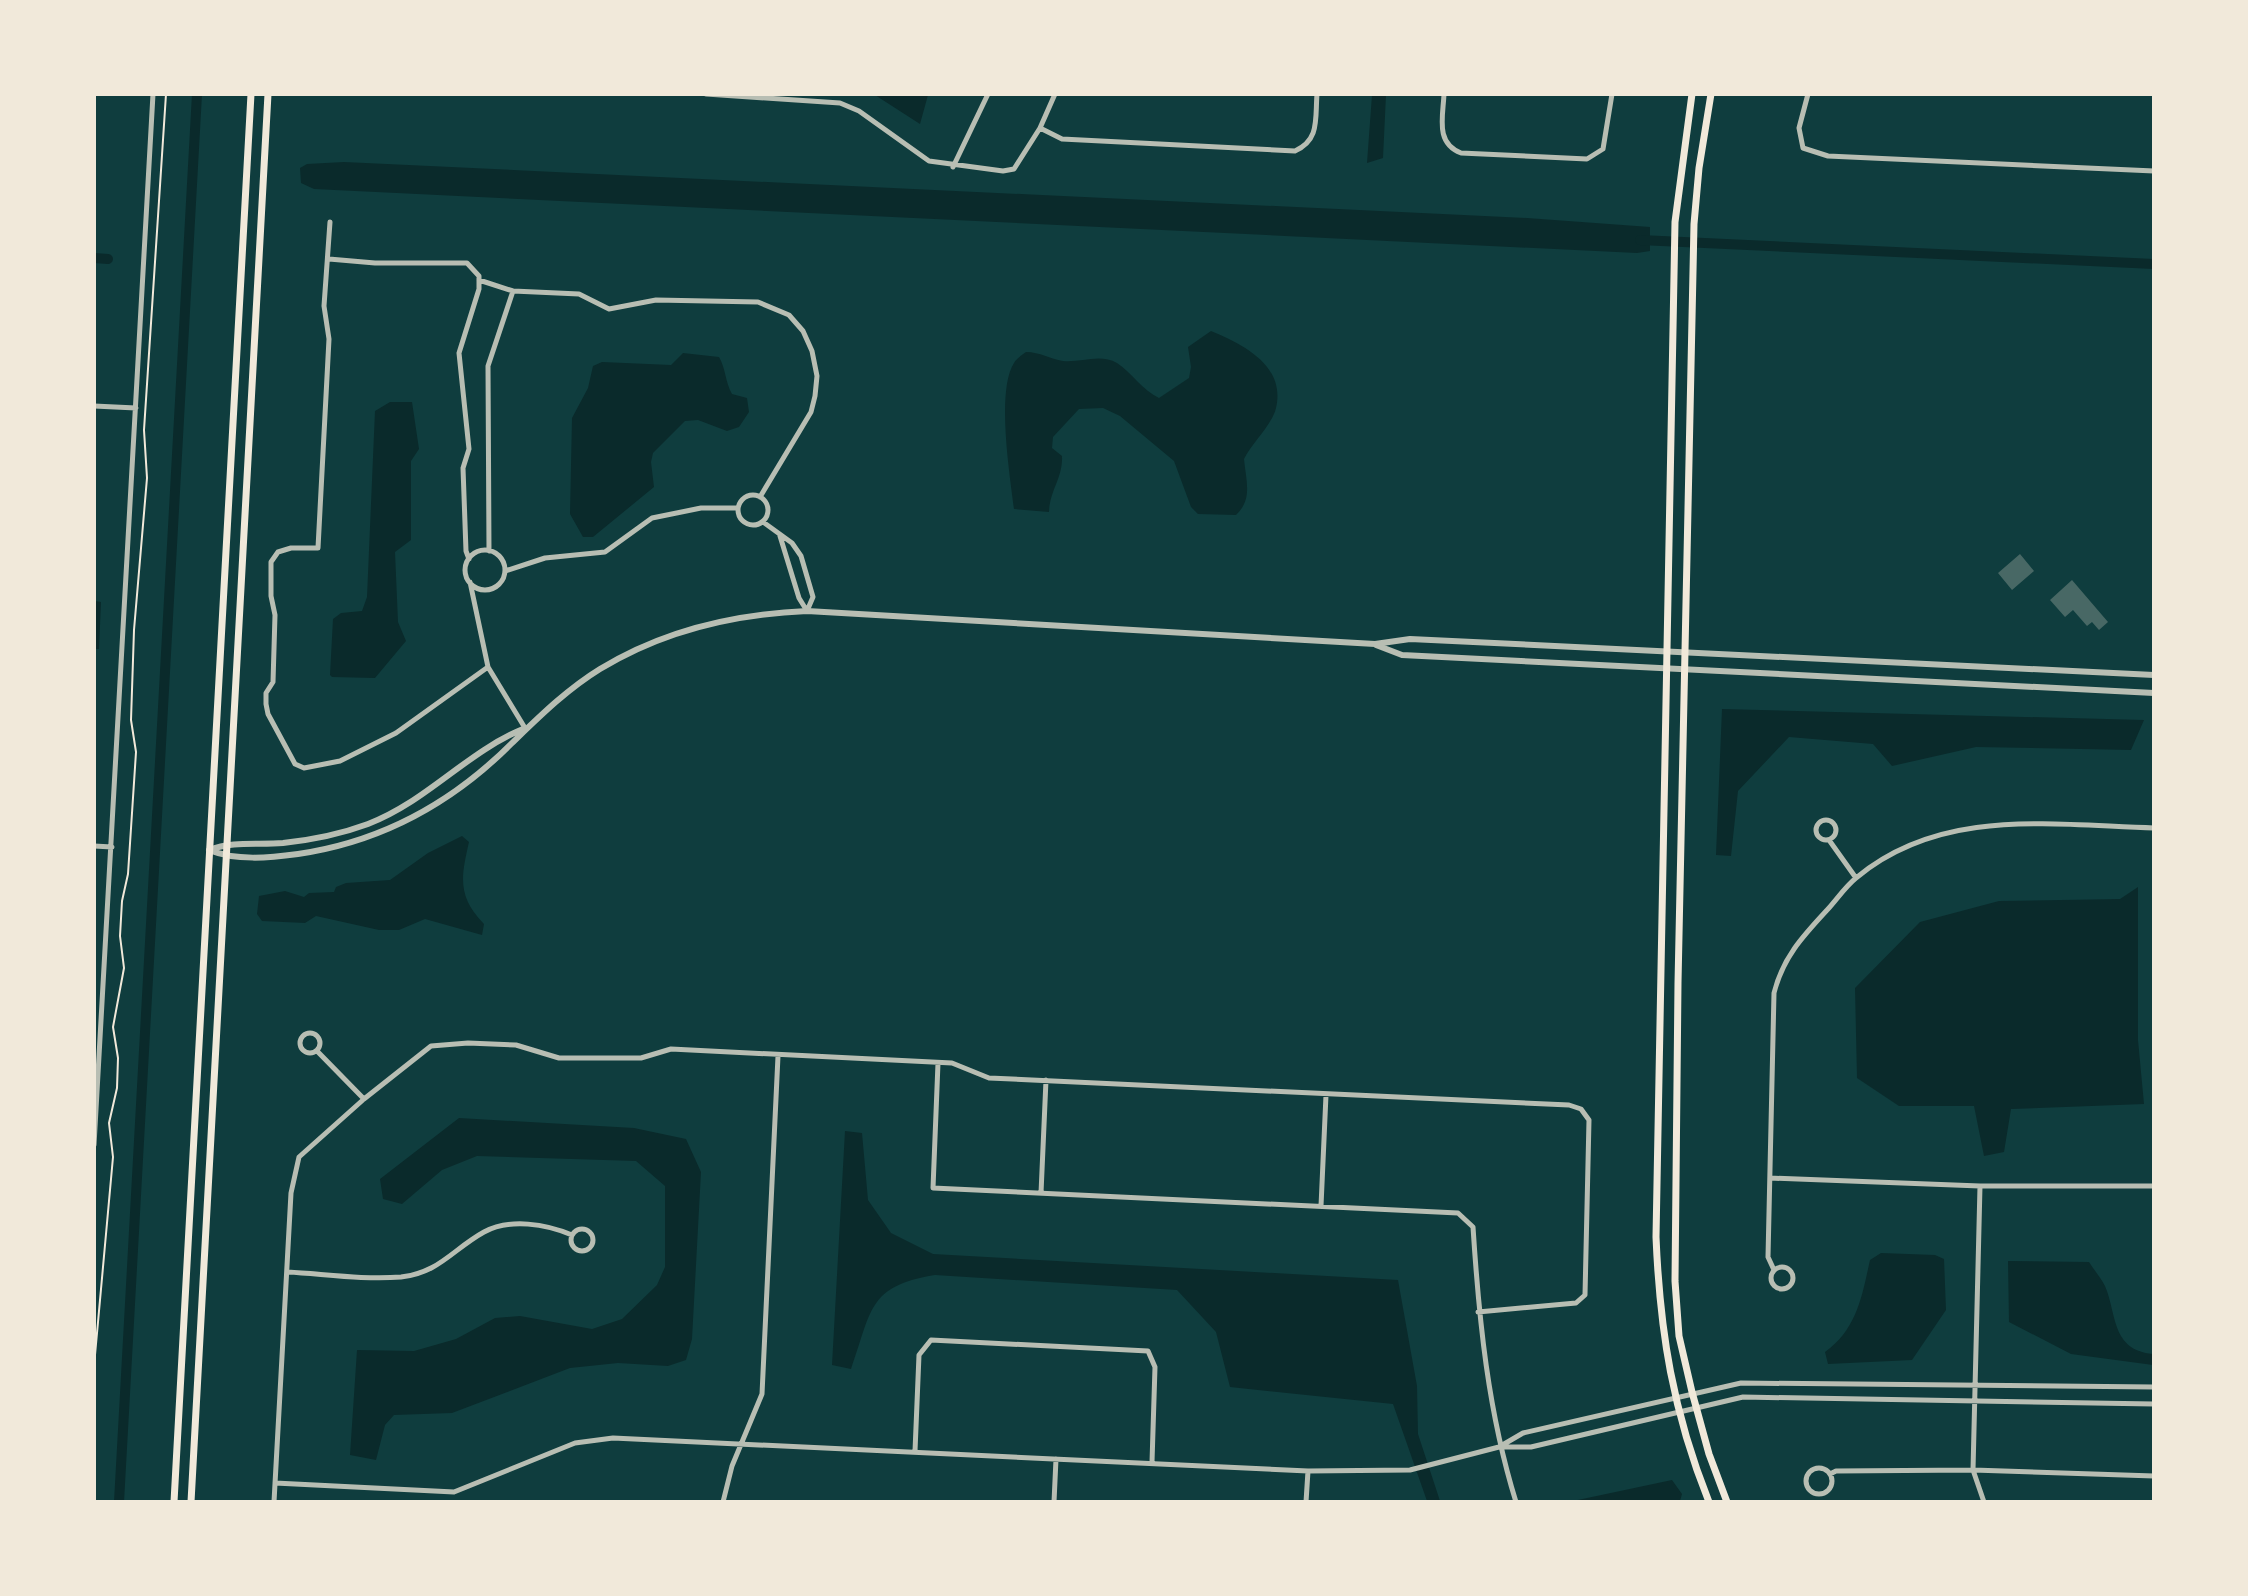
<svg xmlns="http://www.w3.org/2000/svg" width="2248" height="1596" viewBox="0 0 2248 1596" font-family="'PT Sans Narrow',sans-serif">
<rect width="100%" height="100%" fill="#0f3d3e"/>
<path fill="#0a2a2b" d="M875 95H928L920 124Z
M1372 95H1386L1383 158 1367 163Z
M344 162 1527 218 1650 227V251L1637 253 314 189 301 183 300 168 307 164Z
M1211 331C1242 344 1286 365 1276 408 1272 425 1252 443 1244 459 1246 481 1253 499 1236 515L1198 514 1191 507 1174 461 1120 416 1103 408 1079 409 1053 437 1052 448 1062 456C1063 478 1050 489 1049 512L1014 509C1010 476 996 391 1014 363 1016 359 1022 355 1026 352 1040 352 1050 359 1063 361 1080 363 1100 353 1117 363 1132 373 1142 390 1159 398L1189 378 1191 367 1188 347Z
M683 353 719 357C726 369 725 382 732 394L747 398 749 412 739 427 727 431 698 420 685 421 653 453 651 462 654 487 593 537H583L570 514 572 418 588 388 593 366 602 362 671 365Z
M390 402H412L419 449 411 461V540L395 552 398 622 406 641 375 678 332 677 330 675 333 619 341 613 362 611 367 597 375 411Z
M95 601 101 602 99 649H95Z
M1722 709 2144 720 2131 750 1976 747 1892 766 1873 744 1789 737 1738 791 1731 856 1716 855Z
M462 836 469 842C461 877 457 896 484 924L482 935 425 919 399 930H379L316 916 305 923 262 921 257 914 259 896 285 891 304 897 309 893 334 892 336 887 346 883 390 880 428 853Z
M2138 887V1040L2144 1104 2011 1109 2004 1152 1984 1156 1974 1106H1899L1857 1078 1855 988 1920 922 1999 901 2120 899Z
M459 1118 634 1128 686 1139 701 1172 692 1339 686 1360 668 1366 618 1363 570 1368 452 1413 394 1415 385 1425 376 1460 350 1455 357 1350 414 1351 456 1339 495 1318 520 1316 592 1329 622 1319 657 1285 665 1267V1186L636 1161 477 1156 442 1170 402 1204 383 1199 380 1179Z
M845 1131 862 1133 868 1200 891 1233 933 1254 1398 1280 1417 1386 1418 1434 1440 1501H1427L1393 1404 1230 1387 1216 1332 1177 1290 935 1275C867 1286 872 1311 851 1369L832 1365Z
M1881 1253 1935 1255 1944 1259 1946 1310 1912 1360 1828 1364 1825 1352C1857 1329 1862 1296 1870 1260Z
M2008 1261 2089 1262C2094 1270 2101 1278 2105 1286 2117 1314 2111 1350 2153 1354V1365L2071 1354 2009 1322Z
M1672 1480 1682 1494 1680 1501H1573Z"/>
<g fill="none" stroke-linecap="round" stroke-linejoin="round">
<path stroke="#0a2a2b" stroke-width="10" d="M1640 240 2154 264
M94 258 108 259
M119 1502 197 94"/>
</g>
<path fill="#486865" d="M2020 554 2034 571 2012 590 1998 573Z
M2072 580 2108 622 2099 630 2092 622 2087 626 2073 610 2065 617 2050 600Z"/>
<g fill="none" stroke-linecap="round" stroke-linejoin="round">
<path stroke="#f1e9da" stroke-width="2" d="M94 1366 113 1157 109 1123 117 1088 118 1058 113 1027 124 968 120 936 122 901 128 874 136 752 131 720 134 630 147 478 144 430 166 94"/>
<path stroke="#b8beb3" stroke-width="5" d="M706 94 840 103 859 111 929 161 1003 171 1014 169 1040 128 1062 139 1295 151C1320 140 1315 119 1317 94
M1444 94C1443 117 1435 143 1461 153L1587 159 1603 149 1612 94
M1808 94 1799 128 1803 148 1828 156 2154 171
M1040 128 1055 94
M953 167 988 94
M330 222 324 306 329 339 318 548H291L278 552 271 562V596L275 615 273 682 266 693V704L268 714 295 764 304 768 340 761 396 733 488 667
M329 259 375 263H467L479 276V289L459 353 469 449 463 468 466 551 469 559
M479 280 513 291 579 294 609 309 656 300 758 302 789 315 803 331 812 351 817 376 815 396 811 412 760 497
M94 406 136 408
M738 510a15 15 0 1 1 30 0a15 15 0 1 1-30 0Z
M763 522 792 543 801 556 813 597 807 611
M780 536 799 598 807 611
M465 570a20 20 0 1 1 40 0a20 20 0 1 1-40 0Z
M489 551 488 366 513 291
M505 571 545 558 605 552 652 518 701 508H738
M470 582 488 667 525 728
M1816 830a10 10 0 1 1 20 0a10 10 0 1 1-20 0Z
M1829 840 1856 878
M94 846 112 847
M300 1043a10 10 0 1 1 20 0a10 10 0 1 1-20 0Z
M317 1051 364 1099
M938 1063 933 1188 1458 1213 1473 1227C1479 1320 1488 1412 1516 1502
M94 1145 153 94
M1770 1178 1980 1186H2154
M1980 1186 1973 1470 1984 1502
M1041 1193 1046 1080
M1321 1206 1326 1095
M571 1240a11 11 0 1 1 22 0a11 11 0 1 1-22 0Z
M1771 1278a11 11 0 1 1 22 0a11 11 0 1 1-22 0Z
M1774 1270 1768 1257 1774 993C1783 957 1803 936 1828 909 1837 899 1846 886 1856 878 1941 807 2051 825 2154 828
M288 1272C324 1274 364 1280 401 1277 439 1273 453 1249 484 1232 510 1218 546 1224 572 1235
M1502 1447H1531L1743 1397 2154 1404
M915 1451 919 1355 931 1340 1148 1351 1155 1367 1152 1462
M1806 1481a13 13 0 1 1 26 0a13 13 0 1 1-26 0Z
M1830 1474 1836 1471 1973 1470 2154 1476
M275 1483 454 1492 575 1443 613 1438 1308 1471 1410 1470 1499 1447 1523 1433 1741 1383 2154 1387
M274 1502 291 1193 299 1157 364 1099 431 1046 468 1043 516 1045 559 1058H641L671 1049 952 1063 989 1078 1569 1105 1581 1109 1589 1120 1585 1295 1576 1303 1478 1312
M723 1502 732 1466 762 1394 778 1056
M1054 1502 1056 1459
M1306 1502 1308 1471"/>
<path stroke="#b8beb3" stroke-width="6" d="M1376 645 1402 655 2154 693
M209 850C236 861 269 858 298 854 380 842 452 803 511 744 539 717 566 690 600 669 664 630 733 614 807 611L1375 644 1410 639 2154 675
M209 850C233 841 258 845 283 843 311 840 341 834 368 824 426 802 467 752 523 729"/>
<path stroke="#f1e9da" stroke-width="7" d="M1692 94 1675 222 1656 1237C1660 1333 1673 1412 1709 1502
M1711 94 1699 168 1694 224 1678 983 1675 1281 1679 1336 1692 1392 1709 1454 1727 1502
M174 1502 251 94
M191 1502 268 94"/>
</g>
<rect width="2248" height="1596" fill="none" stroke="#f1e9da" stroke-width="192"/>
</svg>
